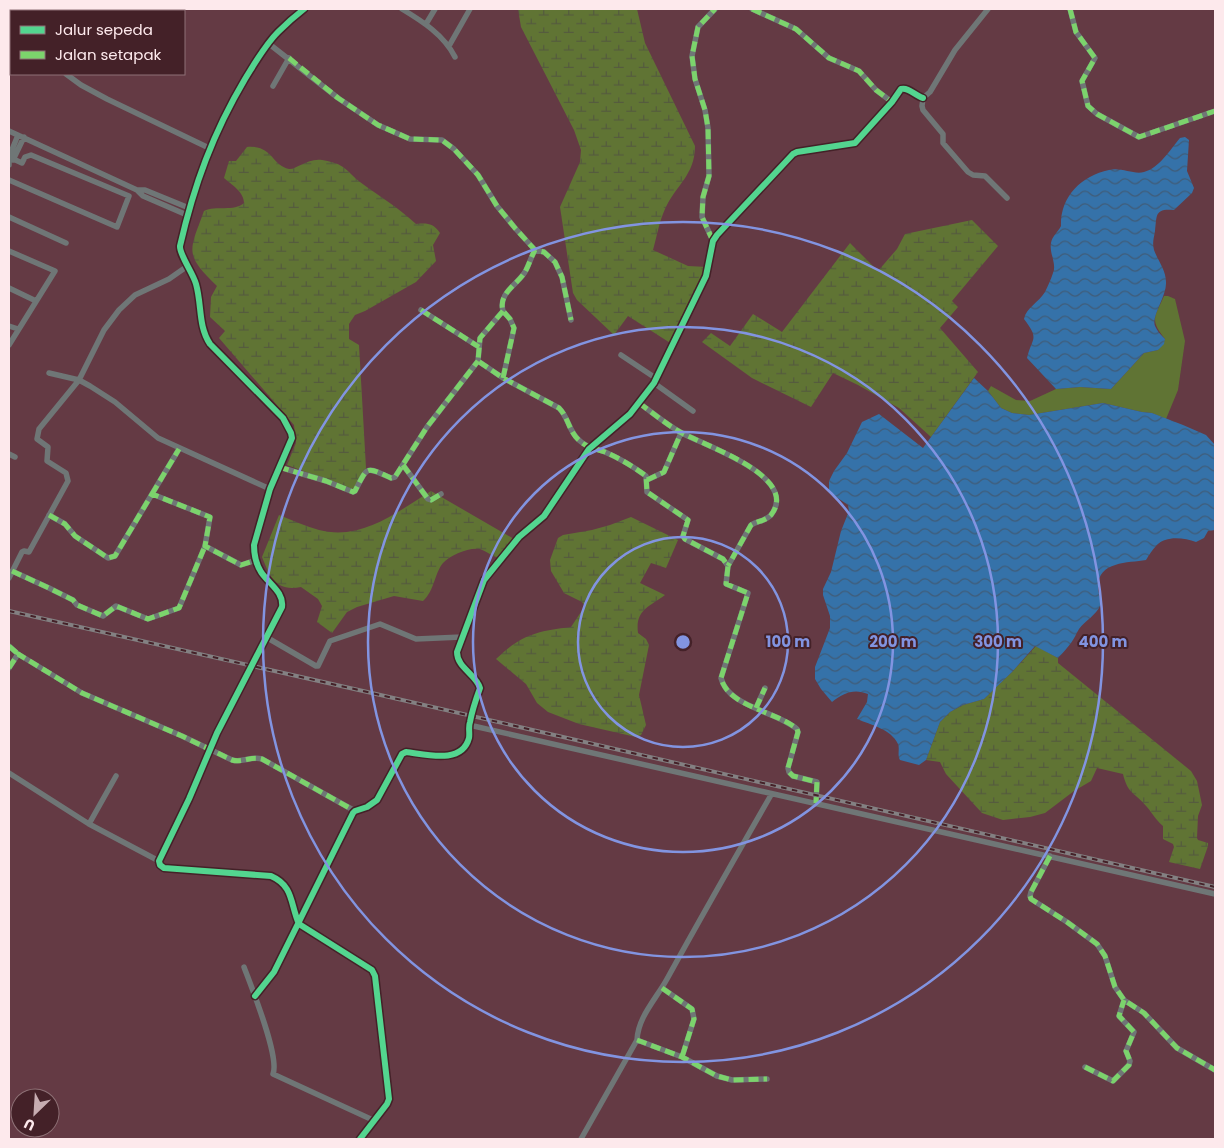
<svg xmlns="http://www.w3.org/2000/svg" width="1224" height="1148" viewBox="0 0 1224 1148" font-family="Poppins,sans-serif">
<defs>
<pattern id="wetland-marsh" width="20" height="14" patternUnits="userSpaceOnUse" patternTransform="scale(1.25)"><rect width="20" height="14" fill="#607434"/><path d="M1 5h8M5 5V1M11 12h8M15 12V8" fill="none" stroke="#555b3e"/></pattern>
<pattern id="water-waves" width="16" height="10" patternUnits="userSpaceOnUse" patternTransform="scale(1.25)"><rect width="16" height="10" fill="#3572a9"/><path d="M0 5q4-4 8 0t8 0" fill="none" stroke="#405c78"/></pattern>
</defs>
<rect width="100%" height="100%" fill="#643a44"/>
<path fill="#607434" d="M1164 296H1168L1175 299 1185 341 1178 390 1166 419 1152 413 1142 412 1103 403 1029 415 1012 413 1001 408 988 391 991 386 1016 400 1030 401 1056 389 1080 387 1111 389 1144 353 1158 350 1165 339C1149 319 1155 317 1164 296Z"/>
<path fill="url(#wetland-marsh)" d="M518 9H637L645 43 695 146C695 175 676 185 665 209 659 222 657 236 653 250L688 266 707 267 703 291 675 346 628 316 614 335 577 300 573 293 560 207 580 162 581 150 574 130 521 27Z
M247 147C273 145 271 165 289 169 296 170 307 158 322 160 329 161 337 163 343 167 349 171 354 178 360 182 379 196 399 208 416 224 427 223 433 223 440 233L433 245 436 261 416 282 365 311 355 315 349 324V339L359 345 366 468 362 482 355 490 287 465 296 443 294 425 219 338 225 331 210 317 211 297 217 286C184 254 189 252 204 211 216 205 234 212 244 203 244 192 232 185 224 178L229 161H236Z
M972 220 998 246 952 301 958 307 940 328 978 372 931 437 899 408 858 385 833 373 811 407 752 378 702 342 711 333 730 346 753 314 782 332 850 243 878 271 897 249 905 234Z
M431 491 514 539 498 558C492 556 486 551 480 549 469 547 450 555 443 563 434 574 435 590 423 601L394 596 357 607 347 612 332 633 317 622 322 606 318 599 301 587C276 592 270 577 262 557L279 515C292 520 305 526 319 530 362 541 397 512 431 491Z
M631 517 678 540 666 568 651 563 640 583 665 595C649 607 635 610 638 633L646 639 649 645 639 695 646 725 641 735 636 737 579 724 548 712 537 703 526 684 496 659C521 635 537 631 571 627L585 606 582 602 564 593 551 571 550 560 558 538 563 535 592 530 610 525Z
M1036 646 1058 658V663L1191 771 1197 781 1202 805 1198 816 1197 838 1198 840 1208 843V846L1200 869 1169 862 1174 847 1173 844 1163 839V826C1155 819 1153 814 1147 807 1135 792 1128 795 1123 774L1097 768 1091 781 1074 791 1045 813 1030 817 1003 820 982 813 946 774 940 762 926 760 940 722 950 712 963 705 984 699 1012 672Z"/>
<path fill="url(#water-waves)" d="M1185 137 1189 140 1187 171 1194 188 1192 193 1174 210C1154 208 1157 216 1155 231 1154 238 1152 242 1154 250 1158 261 1166 270 1166 282 1167 296 1151 316 1155 326 1157 331 1161 335 1165 339L1164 344 1158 350 1144 353 1111 389 1080 387 1056 389 1027 358C1032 337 1040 340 1024 319 1026 308 1039 302 1045 292 1048 286 1051 279 1053 273 1057 264 1049 253 1051 243 1052 236 1058 232 1061 226 1060 197 1081 176 1109 170 1121 167 1134 175 1144 172 1159 168 1170 150 1180 138Z
M974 378 988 391 1001 408 1012 413 1029 415 1103 403 1142 412 1152 413 1183 425 1206 435 1215 445V530L1208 531 1204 538 1196 542C1184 538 1166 535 1156 546 1152 550 1149 555 1146 560 1128 563 1098 561 1098 587 1098 594 1102 600 1100 606 1096 615 1085 621 1079 629 1076 634 1074 639 1071 643 1067 648 1063 653 1058 658L1035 646 1012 672 984 699 963 705 950 712 940 722 926 760 919 765 900 760C897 755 900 749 898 744 891 729 871 725 857 719L867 702 868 694C854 688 843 693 832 702L821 689 815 679V667L830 628V616L823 595V589L831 572 841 531 849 511 848 505 829 492V481L834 471 847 453 862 422 879 414 923 448Z"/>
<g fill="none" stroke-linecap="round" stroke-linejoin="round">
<path stroke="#6f7676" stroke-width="5.5" d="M304 9C295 16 286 24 278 32 265 45 255 63 245 79 213 133 194 185 180 246 179 254 193 273 196 284 202 305 198 326 210 344L283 418 291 433 292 438 270 489 254 545C254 554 256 564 261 572 269 584 284 592 282 607L217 733 189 799 159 861 160 865 164 868 271 876C294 886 290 904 299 924L372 970 375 976 389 1099 387 1104 360 1139
M402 9C422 21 444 35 455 57
M752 9 796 29 829 58 859 71 876 90 892 102
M988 9 955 50 930 92 923 98 922 106 923 110 943 134V143L968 172 973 175 985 176 1007 198
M1070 9 1076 32 1095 58 1082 81 1088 106 1097 114 1139 137 1215 111
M426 24 435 9
M268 43 338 98 378 125 410 139 442 140 454 149 478 175 497 206 515 228 535 250 544 252 555 262 562 277 571 320
M449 46 470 9
M66 74 81 85 107 99 209 148
M273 86 289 58
M9 131 137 190 143 196 187 215
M9 157 22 163 25 157 31 155 129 196 117 227 9 180
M13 160 24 137
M9 165V157L18 135
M137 190H145L189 208
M9 217 66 243
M713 241 702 217 703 197 709 176 708 128 705 110 695 79 692 56 698 27 715 9
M9 251 55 271 9 345
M9 288 36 301
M421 310 479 347
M503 311 480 338 478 361 503 378 559 408C569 418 569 433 580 441 589 449 595 448 605 452 619 458 634 467 646 476L647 492 688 520 683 536 685 539 723 559 728 566 726 584 748 593 721 678C728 707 776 711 797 729L798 732 788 768 789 772 793 776 817 782 816 803
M9 326 18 329
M621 355 657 379
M49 373 79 380 90 386 115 402 158 438 270 489
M503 378 514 328 510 319 503 311C498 293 517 285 525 272 529 265 531 257 535 250
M654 383 693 411
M639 403C653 413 666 424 680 432 702 445 801 476 771 515 766 521 757 521 751 525L728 566
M9 454 15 457
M403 465 428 499 431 500 441 494
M279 467 326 481 353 492 355 491C368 466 365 466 391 478L395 477 427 427 478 361
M647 480 664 472 681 433
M152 494 179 449
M49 515 65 524 75 536 108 558 115 556 152 494 210 517 205 546 241 565 256 560
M12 571 49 588 73 600 77 605 103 616 116 606 148 619 179 608 205 546
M9 578 22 552 24 551 29 552 68 481 66 473 47 461 48 447 37 439 39 429 79 380 104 330 119 310 135 295 169 279 189 265
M266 637 316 666H318L330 641 380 624 416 639 462 637
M9 646 18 654
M9 668 18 654 82 693 182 736 232 760C242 763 251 756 262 759L355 811
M756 708 765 688
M469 725 1215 894
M9 773 89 824 159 861
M89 824 116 776
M1050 856 1031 892 1030 896 1031 899 1067 922 1097 944 1105 956 1115 987 1124 1000 1144 1013 1177 1048 1215 1070
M244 967C251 986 280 1057 273 1074L375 1121
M662 988 692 1009 694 1019 682 1057
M255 996 274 972 353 813 355 811 367 807 377 800 402 754 406 752C425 754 462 765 469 738 470 733 468 727 470 722 472 711 476 699 480 688 476 674 457 668 457 652L484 580 519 537 544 516 589 449 630 414 654 383 706 276 713 241 717 235 793 154 797 152 855 143 892 102 901 89C909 87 915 96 923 98
M637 1040 682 1057 717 1076 732 1080 767 1079
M1085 1067 1113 1081 1129 1065 1130 1061 1126 1051 1134 1032 1119 1016 1124 1000
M581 1139 637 1040C638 1017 656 999 667 979 701 917 736 856 771 795"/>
<defs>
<path id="rail" d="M9 611 363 691 1215 887"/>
</defs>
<use href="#rail" stroke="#838082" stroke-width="4"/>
<use href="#rail" stroke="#442128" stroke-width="2" stroke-dasharray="5.5" stroke-linecap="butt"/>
<path stroke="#7cd36c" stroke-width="5" stroke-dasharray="10 5" stroke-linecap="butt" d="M752 9 796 29 829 58 859 71 876 90 892 102
M1070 9 1076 32 1095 58 1082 81 1088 106 1097 114 1139 137 1215 111
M289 58 338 98 378 125 410 139 442 140 454 149 478 175 497 206 515 228 535 250 544 252 555 262 562 277 571 320
M713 241 702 217 703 197 709 176 708 128 705 110 695 79 692 56 698 27 715 9
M421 310 479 347
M503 311 480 338 478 361 503 378 559 408C569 418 569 433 580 441 589 449 595 448 605 452 619 458 634 467 646 476L647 492 688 520 683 536 685 539 723 559 728 566 726 584 748 593 721 678C728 707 776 711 797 729L798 732 788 768 789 772 793 776 817 782 816 803
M503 378 514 328 510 319 503 311C498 293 517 285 525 272 529 265 531 257 535 250
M639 403C653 413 666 424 680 432 702 445 801 476 771 515 766 521 757 521 751 525L728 566
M403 465 428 499 431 500 441 494
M279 467 326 481 353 492 355 491C368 466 365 466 391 478L395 477 427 427 478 361
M647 480 664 472 681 433
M152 494 179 449
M49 515 65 524 75 536 108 558 115 556 152 494 210 517 205 546 241 565 256 560
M12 571 49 588 73 600 77 605 103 616 116 606 148 619 179 608 205 546
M9 646 18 654
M9 668 18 654 82 693 182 736 232 760C242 763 251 756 262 759L355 811
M756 708 765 688
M1050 856 1031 892 1030 896 1031 899 1067 922 1097 944 1105 956 1115 987 1124 1000 1144 1013 1177 1048 1215 1070
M662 988 692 1009 694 1019 682 1057
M637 1040 682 1057 717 1076 732 1080 767 1079
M1085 1067 1113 1081 1129 1065 1130 1061 1126 1051 1134 1032 1119 1016 1124 1000"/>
<defs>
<path id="cycleway" d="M304 9C295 16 286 24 278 32 265 45 255 63 245 79 213 133 194 185 180 246 179 254 193 273 196 284 202 305 198 326 210 344L283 418 291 433 292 438 270 489 254 545C254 554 256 564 261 572 269 584 284 592 282 607L217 733 189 799 159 861 160 865 164 868 271 876C294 886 290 904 299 924L372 970 375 976 389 1099 387 1104 360 1139
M255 996 274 972 353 813 355 811 367 807 377 800 402 754 406 752C425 754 462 765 469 738 470 733 468 727 470 722 472 711 476 699 480 688 476 674 457 668 457 652L484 580 519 537 544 516 589 449 630 414 654 383 706 276 713 241 717 235 793 154 797 152 855 143 892 102 901 89C909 87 915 96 923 98"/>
</defs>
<use href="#cycleway" stroke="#442128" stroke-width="9"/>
<use href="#cycleway" stroke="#53d58f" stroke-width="6"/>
</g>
<g fill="none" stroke="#8294e1" stroke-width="2.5">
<circle cx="683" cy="642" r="105"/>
<circle cx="683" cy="642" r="210"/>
<circle cx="683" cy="642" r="315"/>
<circle cx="683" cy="642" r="420"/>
</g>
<circle cx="683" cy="642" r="8" fill="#8294e1" stroke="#442128" stroke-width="2.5"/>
<g font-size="15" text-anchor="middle" font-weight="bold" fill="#8294e1" stroke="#442128" stroke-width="4" stroke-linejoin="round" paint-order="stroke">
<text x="788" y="647">100 m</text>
<text x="893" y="647">200 m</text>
<text x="998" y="647">300 m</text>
<text x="1103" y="647">400 m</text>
</g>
<rect width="1224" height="1148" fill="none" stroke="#fde9ec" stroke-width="20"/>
<rect x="10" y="10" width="175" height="65" fill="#442128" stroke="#8e7176"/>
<rect x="20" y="26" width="25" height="8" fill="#53d58f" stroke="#8e7176"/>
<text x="55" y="35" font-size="15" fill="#fde9ec">Jalur sepeda</text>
<rect x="20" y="51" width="25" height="8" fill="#7cd36c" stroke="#8e7176"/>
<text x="55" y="60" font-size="15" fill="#fde9ec">Jalan setapak</text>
<g transform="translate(35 1113) rotate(205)"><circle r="24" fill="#442128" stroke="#8e7176"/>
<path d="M0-4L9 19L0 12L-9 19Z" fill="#c7acb1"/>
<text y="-8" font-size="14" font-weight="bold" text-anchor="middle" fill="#fde9ec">U</text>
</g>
</svg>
